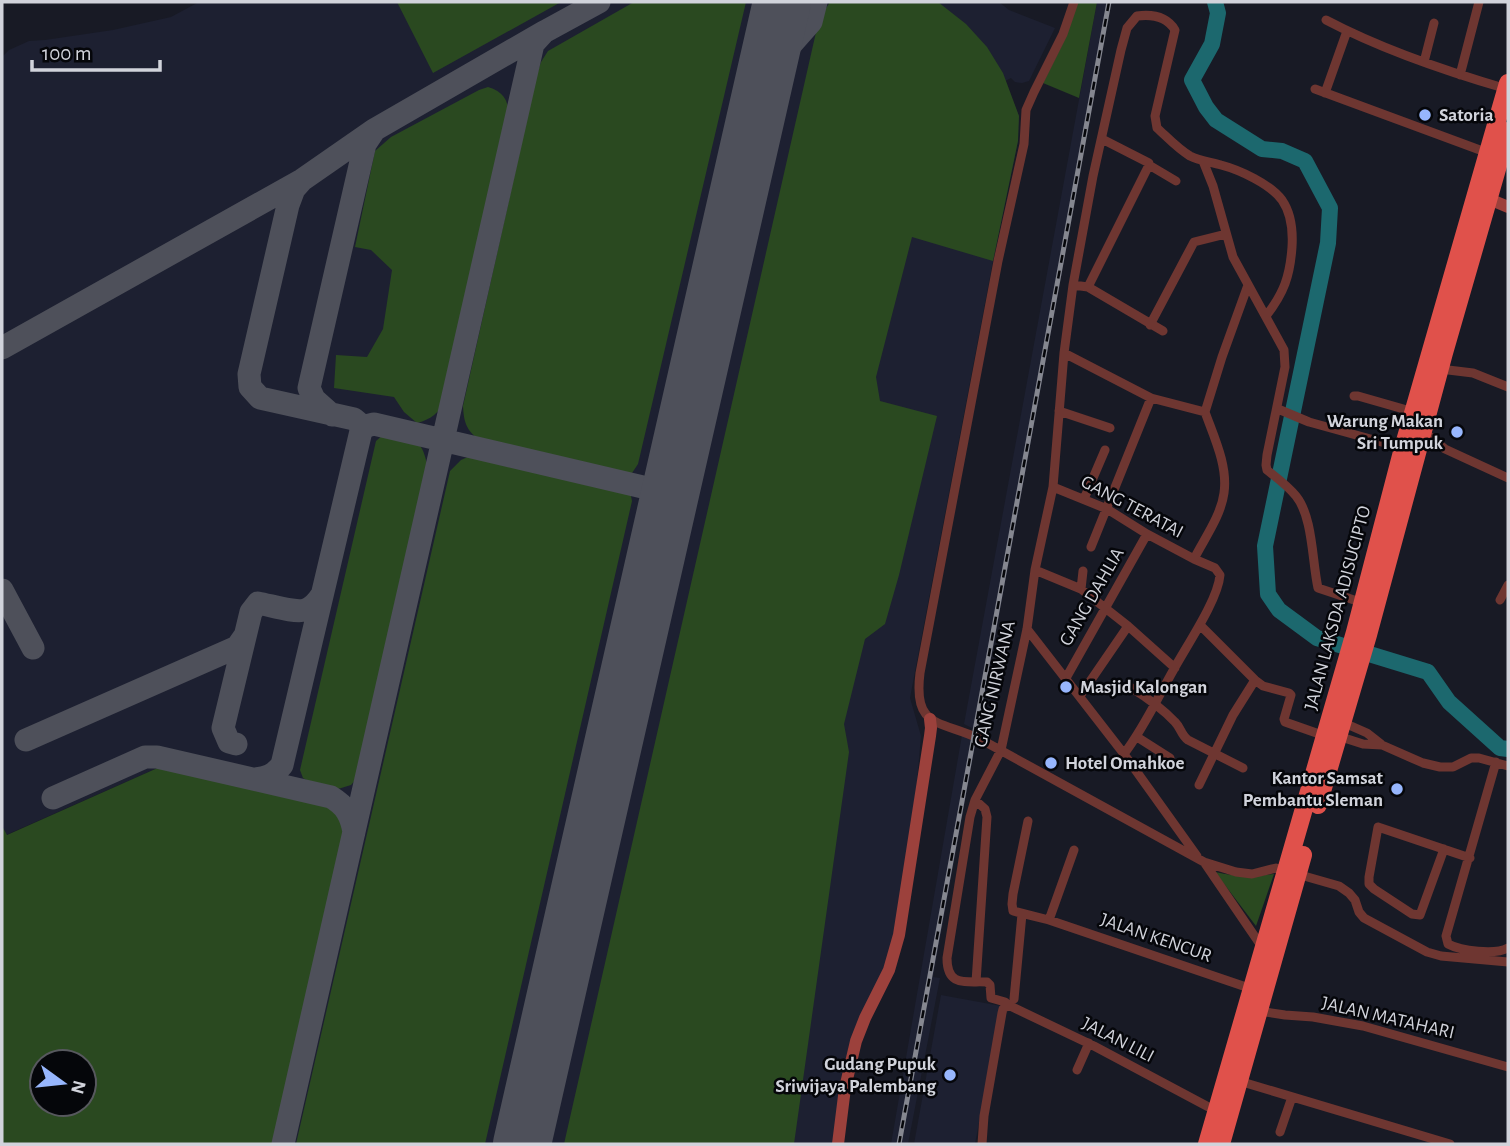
<svg xmlns="http://www.w3.org/2000/svg" width="1510" height="1146" viewBox="0 0 1510 1146" font-family="'Alegreya Sans',sans-serif">
<rect width="100%" height="100%" fill="#181a25"/>
<path fill="#1d2031" d="M199 2H999L1009 10 1055 28 1029 81 1022 83 1015 82 1011 78 1005 81 1019 116 1018 141 993 261 910 698 921 736 917 782 898 915 888 960 849 1045 835 1144H205L162 766 6 835 2 826V57L9 50 29 41 45 40 113 30 171 17Z
M1097 2H1111L978 731 964 724Z
M962 735 976 741 933 977 940 978 908 1144H891Z
M941 995 1001 1006 975 1144H914Z"/>
<path fill="#2a4920" fill-rule="evenodd" d="M397 2H561L433 73Z
M634 2H746L638 464 632 473 622 474 479 440C466 429 464 423 463 406L537 74 541 62 548 51Z
M830 2H938L966 24 987 47 1003 73 1019 116 1018 141 993 261 912 237 876 377 880 401 937 416 899 575 885 624 865 639 844 724 849 752 794 1144H564L819 19Z
M1077 2H1097L1079 98 1043 83 1062 45Z
M488 87C507 92 511 107 507 124L446 400C438 413 432 419 417 423L404 412 394 397 334 388 336 355 367 357 383 329 392 270 371 250 355 247 375 151 391 137 479 90Z
M384 434C392 435 404 435 411 438 425 444 428 465 428 478L359 776 351 785 338 789 310 782 303 778 300 770 376 441Z
M470 456 484 457 626 491 631 496 632 501 485 1144H296L450 471 461 460Z
M162 766 225 783 334 807C344 816 346 823 346 836L276 1144H2V826L7 835ZM42 1062H84V1104H42Z
M1215 872C1236 877 1253 877 1274 874L1256 926Z"/>
<g fill="none" stroke-linecap="round" stroke-linejoin="round">
<path stroke="#1c686e" stroke-width="16" d="M1215 2 1218 13 1212 44 1192 80 1206 107 1216 120 1262 149 1282 151 1305 161 1330 208 1328 243 1265 546 1268 594 1279 610 1317 638 1428 672 1449 702 1500 748 1508 749"/>
<path stroke="#4e505a" stroke-width="23" d="M776 2 780 10
M765 74 811 22 816 2
M2 348 302 180 374 130 544 32 599 2
M332 415 314 399 309 388 365 144 373 132
M361 431 366 426 374 424 647 488 657 495 666 510
M647 488C660 486 667 482 674 472
M2 590 33 648
M26 740 237 647 244 637
M236 744 229 742 223 728 251 612 258 603C270 605 294 613 305 610 312 608 318 601 322 595
M254 779C267 778 274 775 282 765L361 431 360 424 354 419 260 398 250 387 249 374 288 205 294 189 302 180
M53 798 145 757H157L331 797C346 806 351 815 354 832
M283 1144 533 44 544 32"/>
<path stroke="#4e505a" stroke-width="58" d="M522 1144 782 2"/>
<path stroke="#6e3631" stroke-width="9" d="M1074 2 1063 34 1034 92 1026 110 1024 144 998 261 920 673C913 729 940 720 980 739L1204 862 1264 950
M1326 20C1383 50 1445 71 1507 89
M1424 62 1434 23
M1460 75 1479 2
M1315 89 1488 153
M1325 93 1347 31
M1102 139 1149 163V165L1176 181
M1203 161 1213 186 1233 257 1284 350 1285 367 1267 455 1266 465 1267 470C1277 478 1288 486 1296 496 1313 517 1312 561 1318 588L1363 603
M1073 285 1088 287 1163 331
M1088 287 1149 165
M1150 325 1194 242 1226 234
M1064 353 1151 398 1205 412
M1440 369 1473 373 1508 387
M1354 396H1358L1414 412
M1278 409 1309 422 1403 448
M1059 411 1110 428
M1205 412 1222 357 1248 285
M1423 431 1445 449 1508 478
M1053 487 1107 509 1147 534 1194 559 1215 568 1220 575C1218 600 1187 645 1174 669 1158 697 1144 728 1124 754
M1084 499 1105 450
M1091 547 1151 398
M1194 559C1204 539 1221 516 1224 493 1228 466 1214 437 1205 412
M1035 570 1081 589 1128 626 1175 668
M1081 589 1083 571
M1500 600 1508 585
M1200 625 1255 680 1263 686 1289 693 1291 695 1284 719 1285 722 1325 736
M1027 629 1124 754 1197 856
M1066 678 1147 534
M1130 687C1146 697 1162 708 1175 722 1181 728 1181 735 1188 740L1243 768
M1080 696 1128 626
M1342 722 1367 733 1381 744
M1338 736 1363 744 1382 745 1423 763 1440 767H1453L1471 758H1479L1508 766
M1137 737 1170 758
M1496 762 1446 936 1448 944C1461 951 1495 955 1508 948
M1199 785 1233 715 1255 680
M975 800 985 809 987 817 976 982
M1028 821 1013 894 1012 904 1013 911 1049 920 1252 989
M1444 849 1420 915 1412 914 1374 889 1369 884V877L1378 827 1470 858
M1204 862 1236 872 1252 874 1276 868 1339 886 1349 893 1355 900 1359 912 1364 918 1427 952 1441 956 1508 962
M1049 920 1074 850
M1014 999 1022 914
M1008 1005 1005 1002 991 998 990 985 987 982C965 981 947 987 947 958L970 817 975 800 1001 750 1027 629 1035 570 1053 487 1064 353 1073 285 1093 176 1121 50 1127 28 1137 16C1152 14 1167 17 1175 30L1155 116 1157 128C1167 137 1178 149 1190 156 1200 161 1211 162 1221 165 1240 170 1270 184 1282 200 1291 213 1293 231 1292 247 1290 276 1284 293 1266 316
M1259 1011 1285 1015 1313 1017 1363 1026 1508 1067
M1077 1070 1089 1043
M1239 1081 1450 1144
M1280 1132 1292 1097
M982 1144 984 1116 1002 1013 1003 1009 1008 1005 1094 1046 1216 1111"/>
<path stroke="#9c413c" stroke-width="12" d="M1489 199 1508 207
M838 1144 845 1088 856 1041 865 1018 889 970 899 935 930 736 931 728 930 719"/>
<path stroke="#e0514b" stroke-width="18" d="M1318 805 1368 635 1444 353 1508 131
M1207 1144 1355 632 1403 448 1508 83
M1221 1144 1303 855"/>
<defs>
<path id="rail" d="M899 1144 1109 2"/>
</defs>
<use href="#rail" stroke="#858790" stroke-width="5"/>
<use href="#rail" stroke="#05060a" stroke-width="2.5" stroke-dasharray="8" stroke-linecap="butt"/>
</g>
<g fill="#97b6fd" stroke="#05060a" stroke-width="2.5">
<circle cx="1425" cy="115" r="7"/>
<circle cx="1457" cy="432" r="7"/>
<circle cx="1066" cy="687" r="7"/>
<circle cx="1051" cy="763" r="7"/>
<circle cx="1397" cy="789" r="7"/>
<circle cx="950" cy="1075" r="7"/>
</g>
<g text-anchor="middle" dominant-baseline="central" stroke-width="5" stroke-linejoin="round" paint-order="stroke">
<g font-size="19" font-weight="bold" fill="#d1d3db" stroke="#05060a" text-anchor="start">
<text x="1439" y="115">Satoria</text>
<text x="1443" y="421" text-anchor="end">Warung Makan<tspan x="1443" dy="22">Sri Tumpuk</tspan></text>
<text x="1080" y="687">Masjid Kalongan</text>
<text x="1065" y="763">Hotel Omahkoe</text>
<text x="1383" y="778" text-anchor="end">Kantor Samsat<tspan x="1383" dy="22">Pembantu Sleman</tspan></text>
<text x="936" y="1064" text-anchor="end">Gudang Pupuk<tspan x="936" dy="22">Sriwijaya Palembang</tspan></text>
</g>
<g font-size="19" fill="#d1d3db" stroke="#05060a">
<text transform="translate(1132 507) rotate(28)">GANG TERATAI</text>
<text transform="translate(1092 597) rotate(-60)">GANG DAHLIA</text>
<text transform="translate(1338 608) rotate(-75)">JALAN LAKSDA ADISUCIPTO</text>
<text transform="translate(995 684) rotate(-77)">GANG NIRWANA</text>
<text transform="translate(1156 938) rotate(19)">JALAN KENCUR</text>
<text transform="translate(1388 1018) rotate(13)">JALAN MATAHARI</text>
<text transform="translate(1118 1040) rotate(27)">JALAN LILI</text>
</g>
</g>
<rect width="1510" height="1146" fill="none" stroke="#d1d3db" stroke-width="7"/>
<g transform="translate(63 1083) rotate(105)"><circle r="33" fill="#05060a" stroke="#57585e" stroke-width="2"/>
<path d="M0-5L12 26L0 18L-12 26Z" fill="#97b6fd"/>
<text y="-10" font-size="19" font-weight="bold" text-anchor="middle" fill="#d1d3db">N</text>
</g>
<path d="M32 60v10h128v-10" fill="none" stroke="#d1d3db" stroke-width="3.5"/>
<text x="42" y="60" font-size="21" fill="#d1d3db" stroke="#05060a" stroke-width="5" paint-order="stroke">100 m</text>
</svg>
